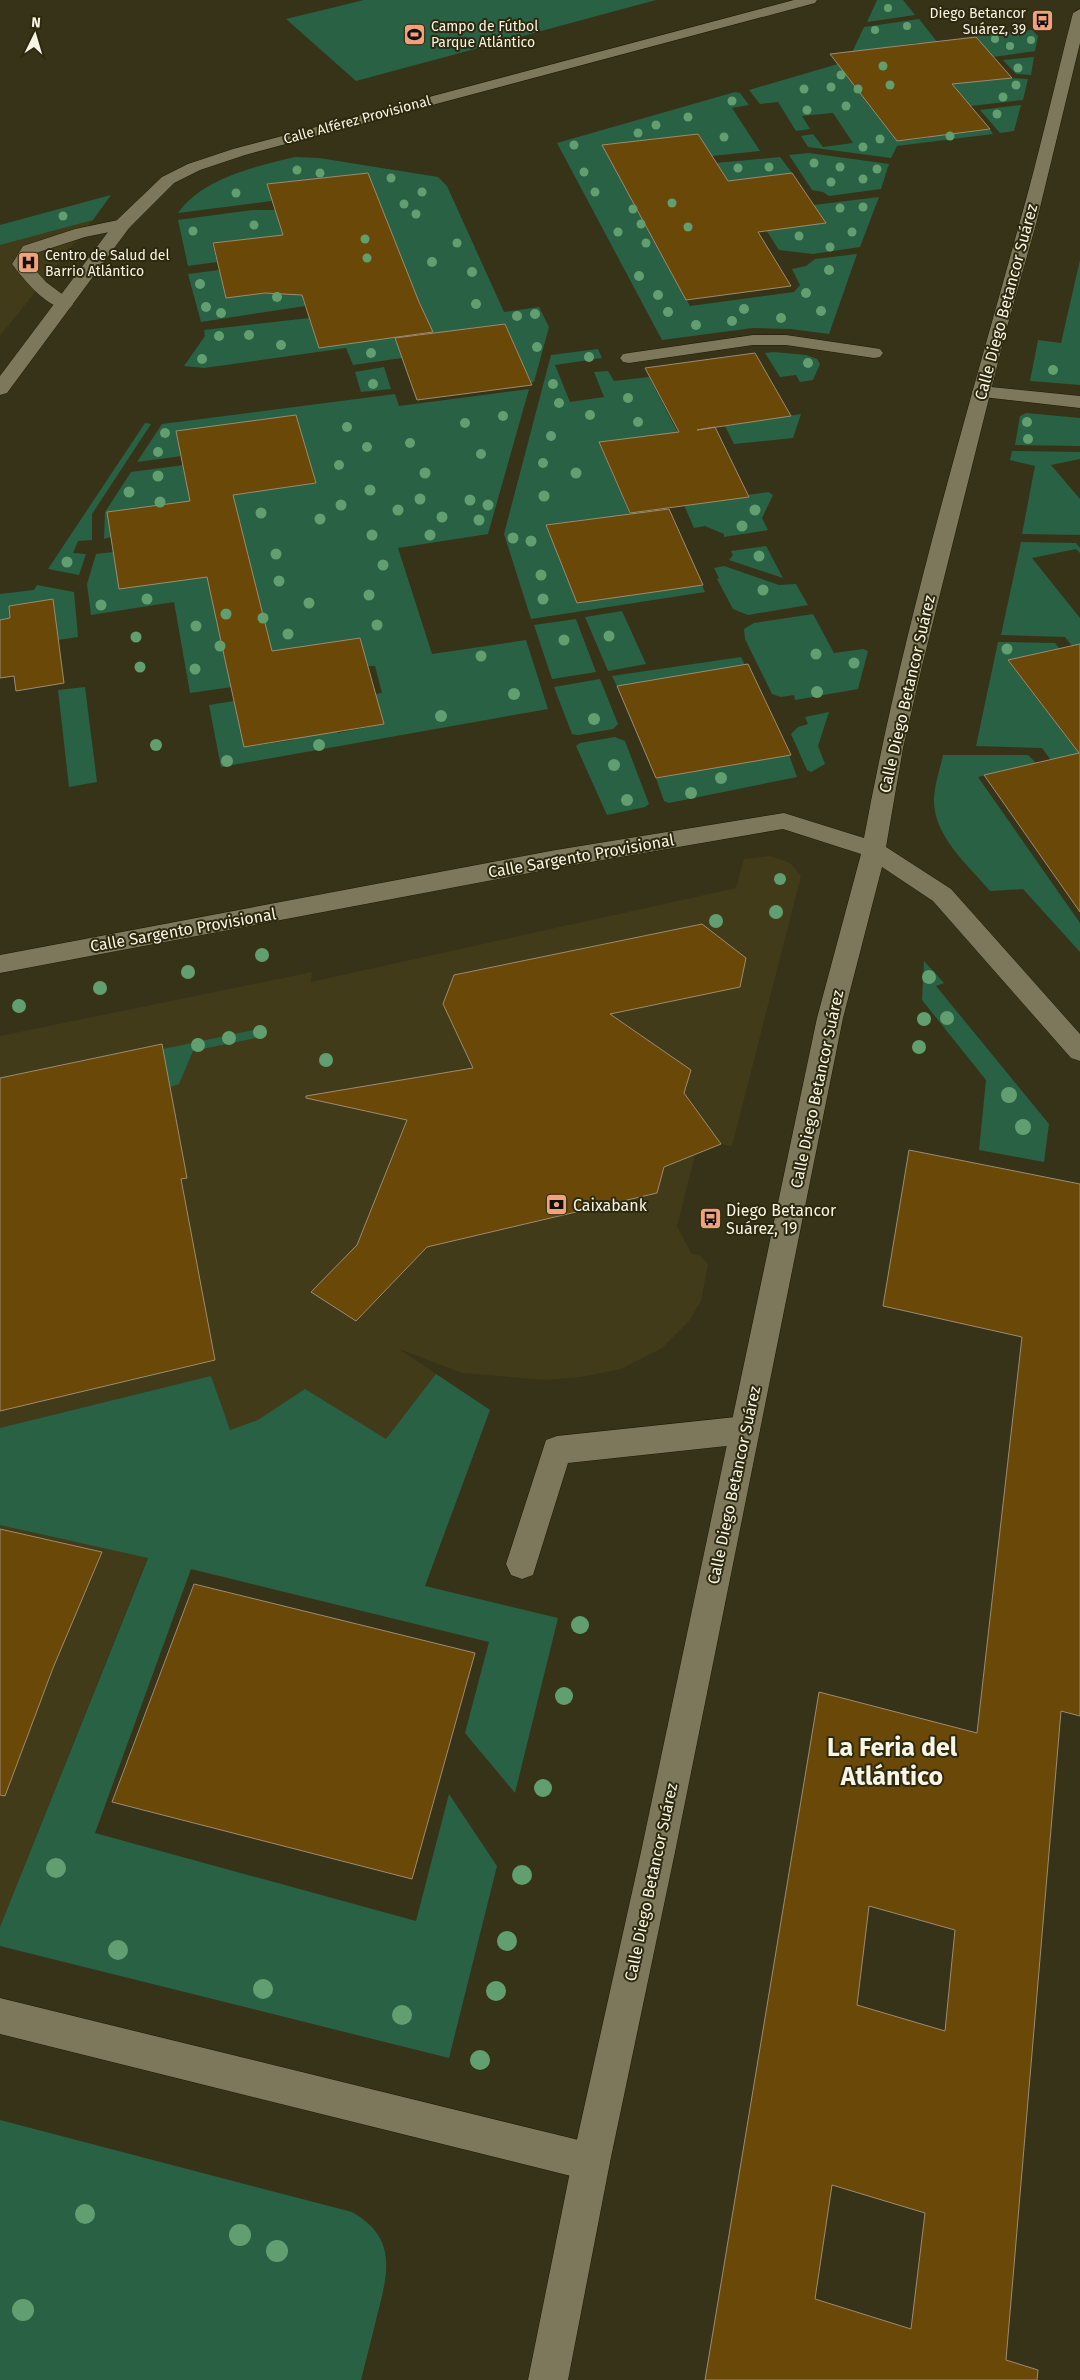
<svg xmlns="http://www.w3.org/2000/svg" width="1080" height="2380" viewBox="0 0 1080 2380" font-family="'Fira Sans',sans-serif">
<rect width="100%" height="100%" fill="#373319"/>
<path fill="#413b19" d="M111 195 93 220 0 336V225Z
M770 856 790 863 801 876 732 1146 721 1144 695 1155 677 1226 691 1253 701 1256 708 1264 701 1301 689 1321 662 1348 621 1369 581 1377 545 1380 462 1373 399 1349 490 1410 162 1521 0 1927V1036L312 972 311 982 736 888 744 859Z"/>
<path fill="#296144" d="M364 0H656L356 81 286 19Z
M877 0H903L915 15 867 22Z
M919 19 942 48 922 50 917 43 890 47 863 97 897 141 928 138 922 130 956 126 962 133 990 129 993 134 897 146 891 158 808 147 801 136 813 134 823 147 853 143 833 113 802 116 810 129 796 131 778 102 760 104 749 90 848 61 864 27Z
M1001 27 1006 32 1032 30 1038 36 1035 51 993 57 970 30Z
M1034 57 1031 75 1016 74 1003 60Z
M947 78 985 81 1012 78 1028 79 1023 100 971 106Z
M735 92 740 93 749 105 732 108 760 151 712 156 698 134 667 138 656 245 690 306 794 292 800 285 792 269 806 266 815 259 857 254 829 334 791 329 753 328 662 340 557 143Z
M1021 105 1014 131 1000 133 980 110Z
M809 153 889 164 881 189 829 196 823 192 812 190 789 155Z
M295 157 319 158 438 177 447 186 504 312 539 307 549 327 534 382H531L505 324 470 328 434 342 368 173 267 184 272 201 178 213C202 178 257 166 295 157Z
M780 157 792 173 763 177 732 188 716 163Z
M111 195 93 220 0 245V225Z
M879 197 860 247 813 254 779 250 766 230 825 223 814 205Z
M252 210H275L285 243 248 247 246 239 212 243 217 262 188 266 178 220Z
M1080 260V385L1030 381 1038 340 1061 343Z
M219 270 226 298 300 289 305 306 201 322 188 274Z
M309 318 319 348 355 343 392 328 402 358 353 365 346 348 204 368 184 366 205 336 204 330Z
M598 349 602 358 555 365 570 402 604 397 594 372 608 371 614 381 649 377 678 433 599 443 635 526 593 532 588 519 547 525 702 585 705 592 531 619 504 534 551 355Z
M774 352 806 355 817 359 820 364 813 380 800 382 796 375 780 377 765 353Z
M384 367 391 389 361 392 355 372Z
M529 389 488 534 398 548 432 654 526 640 548 709 221 767 209 705 234 701 245 747 293 740 290 725 333 719 338 733 384 724 375 694 382 693 375 666H368L360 638 315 645 232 687 190 693 174 602 91 615 87 584 96 554 113 552 233 495 316 483 296 415 182 456 137 462 162 424 395 394 399 406Z
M1026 413 1080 418V446L1015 445 1020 416Z
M801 414 793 438 734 444 725 426Z
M145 423 151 424 92 514V540L78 541 73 553 86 554 79 575 48 569Z
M1012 451 1080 452V459L1051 465 1080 499V535L1022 534 1035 466 1010 460Z
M184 465 194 512 104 539 105 512 131 472Z
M768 492 773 495 762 518 768 530 724 537V534L705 526 694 528 684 505Z
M1021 542 1076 543 1080 548V553L1076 549 1032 558 1080 618V656L1065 637 1001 635Z
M766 546 783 578 729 560 733 555 731 551Z
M724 566 779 585 796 584 808 605 748 615 733 609 717 579 719 578 714 568Z
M37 585 74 592 78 637 58 640 53 599 9 606 10 618 0 620V594L34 590Z
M622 611 646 664 608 671 585 617Z
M813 614 834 653 863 649 868 651 858 689 795 700 794 695 781 697 772 694 745 639 744 629 754 623Z
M576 619 596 672 552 679 534 625Z
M998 642 1055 643 1080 674V681L1055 649 1008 660 1080 755 1061 774 1042 748 976 746Z
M741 657 745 665 617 686 612 676Z
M600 679 618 724 613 729 578 735 572 734 554 687Z
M85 687 97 782 69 787 58 690Z
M829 712 818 746 825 764 811 772 807 770 791 734 798 727 808 724 805 717Z
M615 737 625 741 649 804 645 807 607 815 576 746 580 743Z
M789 755 797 777 669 803 664 801 656 778Z
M943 755H1028L1036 763 978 777 1080 923V952L1023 889 990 891C967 864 932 835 934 797 935 783 940 769 943 755Z
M924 961 944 983 936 986 1049 1124 1044 1162 979 1150 986 1080 922 1000Z
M263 1028 266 1036 193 1051 179 1084 170 1087 163 1049Z
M436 1374 490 1410 425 1586 558 1618 515 1793 465 1733 489 1642 191 1569 95 1833 416 1921 449 1794 497 1866 449 2058 0 1946V1927L148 1558 0 1525V1428L211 1376 230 1430 258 1420 305 1389 386 1439Z
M0 2120 352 2212C398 2238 388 2273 377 2316 372 2338 366 2359 361 2380H0Z"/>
<path fill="#6a4808" stroke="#9d8b72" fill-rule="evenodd" d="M976 37 1012 78 952 84 990 129 897 141 830 54Z
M698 134 728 181 792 173 826 223 758 232 791 286 686 300 602 145Z
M368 173 419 302 433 332 319 348 302 295 265 293 226 298 213 243 283 235 267 184Z
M505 324 532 385 417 400 395 338Z
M755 353 791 416 697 430 715 427 749 497 630 513 599 442 679 432 645 368Z
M296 415 316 483 233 495 272 651 360 638 384 724 244 747 207 577 119 589 107 512 190 501 176 431Z
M669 509 703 585 577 603 546 525Z
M53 599 64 683 16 691 14 676 0 678V620L10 618 9 606Z
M1080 644V912L984 775 1079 753 1008 660Z
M748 664 791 755 656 778 617 686Z
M702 924 746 958 740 987 610 1014 691 1070 684 1093 721 1144 664 1167 657 1193 427 1247 356 1321 311 1292 357 1245 407 1120 306 1098V1096L473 1068 443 1004 454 975Z
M162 1044 187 1178 181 1179 215 1360 0 1411V1078Z
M909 1150 1080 1184V1716L1061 1711 1006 2360 1038 2370 1037 2380H705L819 1692 977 1733 1022 1337 883 1306ZM869 1906 955 1930 945 2031 857 2005ZM832 2185 925 2213 911 2329 815 2299Z
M0 1529 102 1552 53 1668 5 1796 0 1795Z
M194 1584 475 1653 412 1879 112 1802Z"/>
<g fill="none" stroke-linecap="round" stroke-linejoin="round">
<defs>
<path id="service" d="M123 219 129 220 131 224 129 228 85 237 36 253 30 264 46 282 70 300 73 304 70 308C51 313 23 279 12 264L23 246 75 229Z
M753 335H786L874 348 880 349 883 353 880 357 874 358 786 345H753L629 363 623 362 620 358 623 354 629 353Z
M981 386 1080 396V408L974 396 972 392 974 388Z
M745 1416 756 1420 760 1430 756 1440 745 1444 568 1463 533 1575 522 1579 511 1575 506 1564 546 1440 557 1436Z
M0 1998 591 2143 605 2148 610 2162 605 2176 591 2181 0 2034Z"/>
<path id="minor" d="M794 0H817L815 3 245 155 200 170 174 183 129 228 7 393 0 395V376L117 220 162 177 188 164 233 149Z
M1080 9V43L1036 224 1005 334 922 666 903 748 886 847 951 889 1080 1034V1061L1071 1058 933 901 882 867 843 1018 675 1852 610 2162 568 2380H528L572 2162 641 1852 817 1018 861 854 783 829 556 868 0 973V955L556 850 784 813 864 838C902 631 963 428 1019 225 1039 155 1055 83 1073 13Z"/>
</defs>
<use href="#service" stroke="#1f1a02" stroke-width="1"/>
<use href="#minor" stroke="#1f1a02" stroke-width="1"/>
<use href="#service" fill="#7d785c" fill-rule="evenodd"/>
<use href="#minor" fill="#7d785c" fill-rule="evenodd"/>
</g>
<g fill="#629f70">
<circle cx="888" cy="8" r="4"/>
<circle cx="907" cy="26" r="4"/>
<circle cx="875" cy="30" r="4"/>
<circle cx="995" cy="39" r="4"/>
<circle cx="1031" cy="40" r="4"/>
<circle cx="1010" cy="46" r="4"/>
<circle cx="883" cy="66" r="4.5"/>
<circle cx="1018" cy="68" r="4.5"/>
<circle cx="841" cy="75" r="4.5"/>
<circle cx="890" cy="85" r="4.5"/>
<circle cx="1016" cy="85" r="4.5"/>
<circle cx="831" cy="87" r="4.5"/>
<circle cx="804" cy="89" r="4.5"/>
<circle cx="858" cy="89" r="4.5"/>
<circle cx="1003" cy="97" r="4.5"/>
<circle cx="732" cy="101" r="4.5"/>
<circle cx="846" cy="106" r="4.5"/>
<circle cx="807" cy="110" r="4.5"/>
<circle cx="997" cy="114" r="4.5"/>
<circle cx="688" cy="117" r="4.5"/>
<circle cx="656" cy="125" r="4.5"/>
<circle cx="638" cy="133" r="4.5"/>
<circle cx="950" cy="136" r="4.5"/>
<circle cx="724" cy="137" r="4.5"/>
<circle cx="880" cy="139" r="4.5"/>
<circle cx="574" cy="145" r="4.5"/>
<circle cx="863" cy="147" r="4.5"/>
<circle cx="814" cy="163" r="4.5"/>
<circle cx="769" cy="167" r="4.5"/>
<circle cx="840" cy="167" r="4.5"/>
<circle cx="738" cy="168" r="4.5"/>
<circle cx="877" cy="169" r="4.5"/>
<circle cx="297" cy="170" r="4.5"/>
<circle cx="584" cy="172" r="4.5"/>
<circle cx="320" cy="173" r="4.5"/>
<circle cx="391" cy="178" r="4.5"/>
<circle cx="863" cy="179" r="4.5"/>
<circle cx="831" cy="182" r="4.5"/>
<circle cx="422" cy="192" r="4.5"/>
<circle cx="595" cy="192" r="4.5"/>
<circle cx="236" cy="193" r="4.5"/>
<circle cx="672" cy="203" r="4.5"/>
<circle cx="404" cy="204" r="4.5"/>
<circle cx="863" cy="207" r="4.5"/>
<circle cx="840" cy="208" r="4.5"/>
<circle cx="633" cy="209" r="4.5"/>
<circle cx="416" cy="214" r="4.5"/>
<circle cx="63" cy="216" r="4.5"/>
<circle cx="641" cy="224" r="4.5"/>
<circle cx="254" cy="225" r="4.5"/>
<circle cx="688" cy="227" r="4.5"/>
<circle cx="193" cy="231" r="4.5"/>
<circle cx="618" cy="232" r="4.5"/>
<circle cx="852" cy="232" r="4.5"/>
<circle cx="799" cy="236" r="4.5"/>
<circle cx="365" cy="239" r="4.5"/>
<circle cx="457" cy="243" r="4.5"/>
<circle cx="646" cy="243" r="4.5"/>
<circle cx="830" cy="247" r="4.5"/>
<circle cx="367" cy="258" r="4.5"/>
<circle cx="432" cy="262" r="5"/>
<circle cx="829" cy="270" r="5"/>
<circle cx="472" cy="272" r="5"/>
<circle cx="639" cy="276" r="5"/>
<circle cx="200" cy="284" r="5"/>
<circle cx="806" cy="293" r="5"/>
<circle cx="658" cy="295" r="5"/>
<circle cx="277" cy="297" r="5"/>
<circle cx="476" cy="304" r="5"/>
<circle cx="206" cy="307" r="5"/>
<circle cx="744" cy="309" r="5"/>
<circle cx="821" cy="311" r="5"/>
<circle cx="668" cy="312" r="5"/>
<circle cx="221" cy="313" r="5"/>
<circle cx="535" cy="314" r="5"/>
<circle cx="517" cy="316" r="5"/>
<circle cx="781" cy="318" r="5"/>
<circle cx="732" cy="321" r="5"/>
<circle cx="696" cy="325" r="5"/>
<circle cx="249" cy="335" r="5"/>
<circle cx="219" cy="336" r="5"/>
<circle cx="281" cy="345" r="5"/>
<circle cx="537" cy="347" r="5"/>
<circle cx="371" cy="353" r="5"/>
<circle cx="589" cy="357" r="5"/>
<circle cx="202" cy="359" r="5"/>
<circle cx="808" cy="363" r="5"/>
<circle cx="1053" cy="370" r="5"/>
<circle cx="373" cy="384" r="5"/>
<circle cx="553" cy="384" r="5"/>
<circle cx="628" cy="398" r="5"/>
<circle cx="559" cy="403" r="5"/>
<circle cx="590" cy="415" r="5"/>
<circle cx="503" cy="416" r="5"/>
<circle cx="638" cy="422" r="5"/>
<circle cx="1027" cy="422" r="5"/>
<circle cx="465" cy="423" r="5"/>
<circle cx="347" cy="427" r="5"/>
<circle cx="165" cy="433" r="5"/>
<circle cx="551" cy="436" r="5"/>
<circle cx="1028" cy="439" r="5"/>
<circle cx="410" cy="443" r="5"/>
<circle cx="367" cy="447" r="5"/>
<circle cx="158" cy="452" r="5"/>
<circle cx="481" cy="454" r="5"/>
<circle cx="543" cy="463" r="5"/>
<circle cx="339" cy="465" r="5"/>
<circle cx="425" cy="473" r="5.5"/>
<circle cx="576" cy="473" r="5.5"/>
<circle cx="158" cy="476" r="5.5"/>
<circle cx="370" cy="490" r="5.5"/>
<circle cx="129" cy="492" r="5.5"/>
<circle cx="544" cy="496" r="5.5"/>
<circle cx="420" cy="499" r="5.5"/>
<circle cx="470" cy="500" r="5.5"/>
<circle cx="160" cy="502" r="5.5"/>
<circle cx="341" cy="505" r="5.5"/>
<circle cx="488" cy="505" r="5.5"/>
<circle cx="398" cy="510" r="5.5"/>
<circle cx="755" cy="510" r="5.5"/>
<circle cx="261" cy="513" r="5.5"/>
<circle cx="442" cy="517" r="5.5"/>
<circle cx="320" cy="519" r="5.5"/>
<circle cx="479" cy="520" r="5.5"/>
<circle cx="742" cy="526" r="5.5"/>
<circle cx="372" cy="535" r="5.5"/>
<circle cx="430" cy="535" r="5.5"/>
<circle cx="513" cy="538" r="5.5"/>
<circle cx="531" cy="541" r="5.5"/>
<circle cx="276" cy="554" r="5.5"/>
<circle cx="759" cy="556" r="5.5"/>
<circle cx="67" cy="562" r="5.5"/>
<circle cx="383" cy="565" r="5.5"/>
<circle cx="541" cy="575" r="5.5"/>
<circle cx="279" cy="581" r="5.5"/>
<circle cx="763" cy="590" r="5.5"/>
<circle cx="369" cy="595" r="5.5"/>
<circle cx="147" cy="599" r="5.5"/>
<circle cx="543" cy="599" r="5.5"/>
<circle cx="309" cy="603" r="5.5"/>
<circle cx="101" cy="605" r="5.5"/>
<circle cx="226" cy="614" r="5.5"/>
<circle cx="263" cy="618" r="5.5"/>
<circle cx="377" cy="625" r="5.5"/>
<circle cx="196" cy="626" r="5.5"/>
<circle cx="288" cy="634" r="5.5"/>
<circle cx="609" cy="636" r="5.5"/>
<circle cx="136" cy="637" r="5.5"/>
<circle cx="564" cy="640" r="5.5"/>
<circle cx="220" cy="646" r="5.5"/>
<circle cx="1007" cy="649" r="5.5"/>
<circle cx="816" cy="654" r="5.5"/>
<circle cx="481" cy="656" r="5.5"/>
<circle cx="854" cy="663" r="5.5"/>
<circle cx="140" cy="667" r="5.5"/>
<circle cx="195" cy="669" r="5.5"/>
<circle cx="817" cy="692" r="6"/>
<circle cx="514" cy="694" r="6"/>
<circle cx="441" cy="716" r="6"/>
<circle cx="594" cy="719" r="6"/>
<circle cx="156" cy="745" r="6"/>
<circle cx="319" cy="745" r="6"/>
<circle cx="227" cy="761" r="6"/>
<circle cx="614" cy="765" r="6"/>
<circle cx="721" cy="778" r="6"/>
<circle cx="691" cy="793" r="6"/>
<circle cx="627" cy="800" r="6"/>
<circle cx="780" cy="879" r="6"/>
<circle cx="776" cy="912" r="7"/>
<circle cx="716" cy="921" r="7"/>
<circle cx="262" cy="955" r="7"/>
<circle cx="188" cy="972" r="7"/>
<circle cx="929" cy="977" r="7"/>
<circle cx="100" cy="988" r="7"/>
<circle cx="19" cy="1006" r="7"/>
<circle cx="947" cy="1018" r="7"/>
<circle cx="924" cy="1019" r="7"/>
<circle cx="260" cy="1032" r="7"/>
<circle cx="229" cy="1038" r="7"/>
<circle cx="198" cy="1045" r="7"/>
<circle cx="919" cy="1047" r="7"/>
<circle cx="326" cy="1060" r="7"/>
<circle cx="1009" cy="1095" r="8"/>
<circle cx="1023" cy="1127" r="8"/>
<circle cx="580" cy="1625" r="9"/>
<circle cx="564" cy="1696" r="9"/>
<circle cx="543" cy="1788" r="9"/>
<circle cx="56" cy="1868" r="10"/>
<circle cx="522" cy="1875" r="10"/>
<circle cx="507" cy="1941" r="10"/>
<circle cx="118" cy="1950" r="10"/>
<circle cx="263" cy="1989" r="10"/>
<circle cx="496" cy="1991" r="10"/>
<circle cx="402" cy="2015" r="10"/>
<circle cx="480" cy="2060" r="10"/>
<circle cx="85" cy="2214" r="10"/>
<circle cx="240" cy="2235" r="11"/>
<circle cx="277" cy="2251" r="11"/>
<circle cx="23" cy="2310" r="11"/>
</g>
<defs>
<symbol id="bus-square" viewBox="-11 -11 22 22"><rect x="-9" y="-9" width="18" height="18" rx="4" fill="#f1a17c" stroke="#2d290f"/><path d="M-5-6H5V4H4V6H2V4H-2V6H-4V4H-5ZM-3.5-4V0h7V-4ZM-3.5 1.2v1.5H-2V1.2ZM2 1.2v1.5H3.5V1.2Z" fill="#111"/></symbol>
<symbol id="stadium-square" viewBox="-11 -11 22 22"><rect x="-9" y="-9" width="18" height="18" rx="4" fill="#f1a17c" stroke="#2d290f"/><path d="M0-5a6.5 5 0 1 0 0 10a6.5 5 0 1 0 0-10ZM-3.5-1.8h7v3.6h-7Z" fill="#111"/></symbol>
<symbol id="hospital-square" viewBox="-11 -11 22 22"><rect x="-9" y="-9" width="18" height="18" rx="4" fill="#f1a17c" stroke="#2d290f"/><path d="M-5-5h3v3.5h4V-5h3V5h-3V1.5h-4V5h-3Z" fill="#111"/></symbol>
<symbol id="bank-square" viewBox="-11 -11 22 22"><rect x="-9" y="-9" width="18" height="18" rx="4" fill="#f1a17c" stroke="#2d290f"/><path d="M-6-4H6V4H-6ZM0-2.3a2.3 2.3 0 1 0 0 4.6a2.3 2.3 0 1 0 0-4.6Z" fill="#111"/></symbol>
</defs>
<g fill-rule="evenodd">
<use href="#bus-square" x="1030" y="8" width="25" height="25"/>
<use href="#stadium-square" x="402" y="22" width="25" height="25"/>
<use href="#hospital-square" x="16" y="250" width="25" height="25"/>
<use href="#bank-square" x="544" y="1192" width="25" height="25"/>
<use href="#bus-square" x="698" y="1206" width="25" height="25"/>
</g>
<g text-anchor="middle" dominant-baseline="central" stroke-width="4" stroke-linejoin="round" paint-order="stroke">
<g font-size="14" fill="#f8f5e5" stroke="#2d290f" text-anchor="start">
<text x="1026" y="13" text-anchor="end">Diego Betancor<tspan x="1026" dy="16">Suárez, 39</tspan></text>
<text x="431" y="26">Campo de Fútbol<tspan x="431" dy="16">Parque Atlántico</tspan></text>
<text x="45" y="255">Centro de Salud del<tspan x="45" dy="16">Barrio Atlántico</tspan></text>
</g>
<g font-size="14" fill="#f8f5e5" stroke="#2d290f">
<text transform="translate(357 120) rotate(-15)">Calle Alférez Provisional</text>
</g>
<g font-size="16" fill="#f8f5e5" stroke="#2d290f">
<text transform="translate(1006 302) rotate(-75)">Calle Diego Betancor Suárez</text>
<text transform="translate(907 694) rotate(-77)">Calle Diego Betancor Suárez</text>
<text transform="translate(581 856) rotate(-10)">Calle Sargento Provisional</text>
<text transform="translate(183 930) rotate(-10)">Calle Sargento Provisional</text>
<text transform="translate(817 1089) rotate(-78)">Calle Diego Betancor Suárez</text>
<text transform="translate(734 1485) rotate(-78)">Calle Diego Betancor Suárez</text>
<text transform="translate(651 1882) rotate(-78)">Calle Diego Betancor Suárez</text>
</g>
<g font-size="16" fill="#f8f5e5" stroke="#2d290f" text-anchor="start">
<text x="573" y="1205">Caixabank</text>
<text x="726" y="1210">Diego Betancor<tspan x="726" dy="18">Suárez, 19</tspan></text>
</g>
<g font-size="25" font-weight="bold" fill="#f8f5e5" stroke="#2d290f">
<text x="892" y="1748">La Feria del<tspan x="892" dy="29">Atlántico</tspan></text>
</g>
</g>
<g transform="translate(35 35) rotate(5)" stroke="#2d290f" stroke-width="4" paint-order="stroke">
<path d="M0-4L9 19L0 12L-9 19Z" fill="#f8f5e5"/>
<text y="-8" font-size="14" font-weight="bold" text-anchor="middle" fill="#f8f5e5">N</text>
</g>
</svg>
